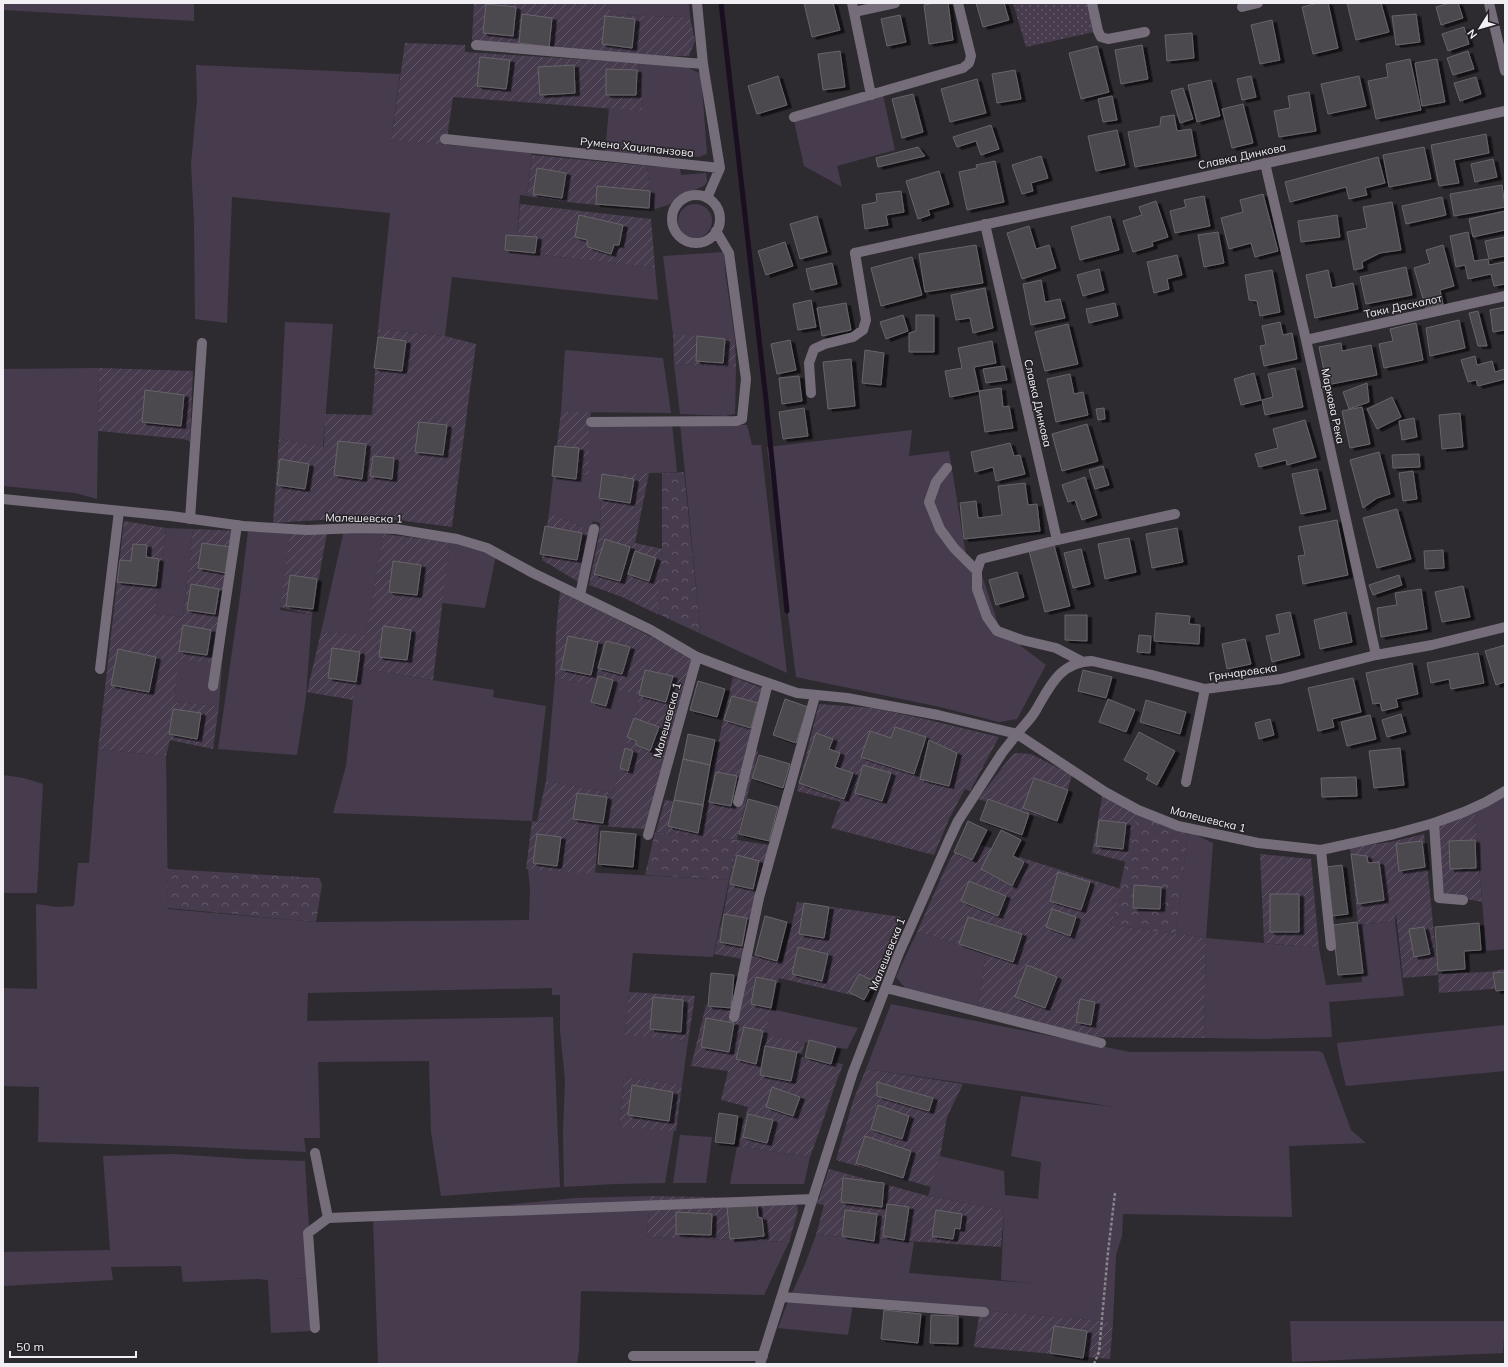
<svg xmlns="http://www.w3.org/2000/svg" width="1508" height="1367" viewBox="0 0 1508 1367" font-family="Mulish,sans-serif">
<defs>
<pattern id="forest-crowns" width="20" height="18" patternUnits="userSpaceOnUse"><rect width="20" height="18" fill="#473c4e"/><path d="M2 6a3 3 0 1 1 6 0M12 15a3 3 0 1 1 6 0" fill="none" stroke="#625868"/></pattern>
<pattern id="park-dots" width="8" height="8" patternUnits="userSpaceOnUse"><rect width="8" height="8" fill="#473c4e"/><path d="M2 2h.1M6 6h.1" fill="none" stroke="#625868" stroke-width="1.8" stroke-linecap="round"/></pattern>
<pattern id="garden-furrows" width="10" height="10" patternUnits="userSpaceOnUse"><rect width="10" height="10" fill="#473c4e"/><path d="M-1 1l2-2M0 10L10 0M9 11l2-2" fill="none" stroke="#625868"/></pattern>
<filter id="shadow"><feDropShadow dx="4.5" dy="2.5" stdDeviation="0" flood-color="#0009"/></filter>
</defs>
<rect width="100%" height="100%" fill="#2e2b30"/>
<path fill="#473c4e" d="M3 3H194V21L3 10Z
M610 3H689L690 17 609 15Z
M639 63 687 67 701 74 707 154 699 157 648 152 647 157 605 153 609 108 643 111Z
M196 65 400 74 391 140 532 152 527 196 520 195 516 252 655 268 658 300 452 277 445 336 378 329 390 213 232 197 227 323 195 319 194 222 191 164 197 100Z
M883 95 895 150 837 166 842 187 804 166 794 121Z
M647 166 680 168 681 175 706 173 707 182 704 186 685 194 668 205 652 210Z
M678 221a17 17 0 1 1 34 0a17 17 0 1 1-34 0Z
M724 252 726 278 735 339 673 335 663 256Z
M285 322 333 324 323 447 279 439Z
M565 350 663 358 671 413 561 412Z
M674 364 736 367 735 414 725 416 680 414Z
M99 368 97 499 75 493 3 486V369Z
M672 423 677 472 605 475 600 495 601 511 600 523 593 521 590 530 549 513 553 478 589 475V427Z
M680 423 747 425 752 445H761L787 673 701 634Z
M912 430 909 456 949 451 966 555 980 569 1000 630 1046 665 1017 719 999 722 940 707 796 677 767 447Z
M166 528 193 529 183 617 155 614Z
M344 530 383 534 366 636 321 632Z
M248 531 290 533 280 610 312 615 306 697 297 755 218 749 240 596Z
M450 542 496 556 485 608 442 603Z
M179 659 222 663 219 706 174 702Z
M363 669 494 690 493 697 546 706 532 821 333 813 346 766 353 700Z
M555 678 640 695 613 793 546 781Z
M98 749 166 756 168 909 316 922 529 920 530 890 528 869 729 880 713 957 633 953 625 1034 688 1041 682 1085 624 1077 619 1126 674 1130 665 1183 615 1184 564 1187 563 1132 565 1081 560 1030V995H552V988L308 993 307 1021 553 1017 560 1187 441 1196 431 1132 429 1061 318 1062 320 1138H304L306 1152 176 1146 38 1142 39 1087 3 1086V988L37 989 36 904 57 907 74 906 78 863H89Z
M3 775 24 778 43 784 37 893H3Z
M1505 795V949L1486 951 1475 811Z
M1188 831 1213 843 1206 938 1319 948 1326 985 1362 982 1358 925 1395 921 1404 996 1329 1002 1332 1037 1264 1039 1204 1038 1206 938 1176 934Z
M917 932 986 952 977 1011 905 988 896 977Z
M891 1004 1130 1052 1318 1051 1323 1053 1351 1130 1366 1143 1289 1146 1292 1217 1123 1214 1122 1236 1116 1255 1113 1322 792 1293 805 1264 816 1235 914 1242 909 1273 1039 1284 1001 1280 1004 1210 928 1196 940 1156 1004 1171 1005 1195 1038 1199 1041 1162 1011 1156 1021 1096 1114 1107 1020 1091 866 1069Z
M771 1009 858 1028 847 1049 765 1036Z
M1505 1025V1071L1346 1086 1340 1062 1337 1043Z
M680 1135 712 1137 706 1183H673Z
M737 1146 810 1157 804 1184H730Z
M173 1154 248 1159 305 1161 312 1277 293 1279 308 1278 313 1331 271 1333 268 1280 257 1279 183 1282 181 1266 111 1267 113 1280 3 1286V1252L110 1250 103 1156Z
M650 1196 647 1237 789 1242 764 1295 581 1291 579 1350 577 1364H378L373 1218 397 1213 425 1209 506 1205 575 1198Z
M788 1301 853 1304 848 1335 778 1328Z
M1290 1321H1505L1503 1353 1292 1362Z"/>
<path fill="url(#forest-crowns)" d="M684 472 701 634 656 613 662 549V473Z
M1137 811 1188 831 1176 934 1111 925Z
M655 832 737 840 729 880 645 875Z
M167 869 319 878 322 884 316 922 168 908Z"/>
<path fill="url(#park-dots)" d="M1013 3H1092L1098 31 1026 47Z"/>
<path fill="url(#garden-furrows)" d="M474 3H610V15L690 17 695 41 689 56 595 55 472 40Z
M405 43 465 45V52L639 63 643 111 453 97 446 145 391 140Z
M532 155 647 166 652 210 576 203 527 196Z
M520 204 651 219 655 268 516 252Z
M378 329 445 336 476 344 452 527 398 520H320L273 523 279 439 324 447 325 414 372 415Z
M673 335H689L735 339 736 367 674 364Z
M99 368 193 371 190 441 183 439 98 431Z
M561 412H591L589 427V475L553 478Z
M649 473 635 543 662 549 657 614 622 597 589 585 599 536 601 511 600 495 605 475Z
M549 513 590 530 580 583 542 560Z
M124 521 166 528 155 614 183 617 193 529 239 531 227 620 222 663 179 660 174 702 219 706 213 749 170 740 166 756 98 749Z
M290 533H327L312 615 280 607Z
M383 534 450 542 433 680 363 669 353 700 307 692 321 632 366 635Z
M560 591 694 658 655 799 644 829 599 826 595 874 526 869 532 821 555 823 537 821 546 781 613 793 640 695 555 678 556 632Z
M733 677 765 689 751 749 758 751 737 840 769 845 743 959 714 954 723 916 737 840 656 832 665 800 704 806Z
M819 704 873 708 929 720 999 737 970 791 965 789 949 819 934 855 831 828 841 802 797 791Z
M1015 753 1031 754 1072 775 1058 822 978 799 1012 755Z
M1103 792 1137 811 1126 862 1092 853Z
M1475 811 1482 902 1441 894 1434 827Z
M1424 834 1438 974 1487 972 1505 969V988L1439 993 1438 975 1403 978 1396 913 1395 921 1358 925 1350 847 1391 842Z
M962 839 1121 889 1111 925 1206 938 1204 1038 1087 1037 977 1011 986 952 917 932 946 867Z
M1260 854 1311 859 1319 948 1264 943Z
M797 902 901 917 886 949 868 999 779 978 765 1036 805 1042 801 1057 843 1064C831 1095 822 1126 810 1157L737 1146 748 1107 721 1100 728 1071 691 1066 706 1005 739 1012 751 956 783 962Z
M629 992 695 996 688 1041 625 1035Z
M866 1069 963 1084 947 1117 940 1156 931 1187 836 1160 853 1101Z
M624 1077 682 1085 676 1131 619 1127Z
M829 1169 928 1196 1004 1210 1001 1247 816 1235 824 1205 817 1204Z
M650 1196 796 1199 798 1211 789 1242 647 1237Z
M980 1310 1113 1322 1110 1359 974 1347Z"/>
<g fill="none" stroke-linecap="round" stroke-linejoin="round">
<path stroke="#1a0e21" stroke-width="5" d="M721 3 766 400 787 611"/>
</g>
<path fill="#4b484d" stroke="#67646a" filter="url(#shadow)" d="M804 3H833L840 30 812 37Z
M935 3H948L953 40 929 44 924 5Z
M976 3H1004L1009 20 983 27Z
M1318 3H1328L1338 48 1313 54 1302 7Z
M1347 3H1381L1389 32 1356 40Z
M1450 3H1458L1463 18 1441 25 1436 7Z
M486 4 516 7 513 36 483 33Z
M522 14 552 18 549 47 519 43Z
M1416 14 1420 42 1396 45 1392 16Z
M900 15 906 42 887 46 881 19Z
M605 16 635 19 632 48 602 44Z
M1272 20 1280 60 1260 64 1251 25Z
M1464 27 1469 44 1448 51 1442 34Z
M1192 33 1194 58 1167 61 1165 35Z
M1142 45 1148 79 1121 84 1115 50Z
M1097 46 1109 92 1081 99 1069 53Z
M840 51 845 87 823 90 818 54Z
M1468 51 1474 69 1453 75 1447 58Z
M480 57 510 60 506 89 477 86Z
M1410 59 1421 110 1376 119 1368 81 1388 77 1386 64Z
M1437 59 1445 102 1422 106 1415 63Z
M574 65 575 93 540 95 538 67Z
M606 69 637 70 636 95H606Z
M1015 70 1021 99 997 103 992 74Z
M778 76 787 105 757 114 748 86Z
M1251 76 1256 97 1242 100 1237 79Z
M1359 76 1366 106 1328 114 1321 84Z
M1476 77 1481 94 1460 101 1454 83Z
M977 79 986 113 950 122 941 89Z
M1211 80 1220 116 1197 122 1188 85Z
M1183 88 1193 119 1180 123 1171 91Z
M1309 92 1316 131 1279 137 1274 111 1290 108 1288 96Z
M913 94 923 132 902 138 892 99Z
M1112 96 1117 120 1103 122 1098 99Z
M1243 104 1253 143 1232 148 1222 109Z
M1174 115 1177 131 1191 129 1196 156 1135 167 1128 132 1160 126 1161 117Z
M991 125 999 149 981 155 976 141 957 147 953 137Z
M1117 130 1125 165 1096 171 1088 136Z
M1486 134 1489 153 1454 160 1459 183 1439 186 1431 145Z
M918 147 925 156 878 167 876 158Z
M1424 147 1431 179 1389 187 1383 155Z
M1041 156 1048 178 1031 183 1033 191 1022 194 1012 165Z
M1378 157 1385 183 1365 188 1367 195 1349 199 1346 187 1290 202 1285 182Z
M1493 159 1497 177 1475 182 1471 164Z
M995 161 1004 202 967 210 959 172 977 168 976 165Z
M537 168 566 173 562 198 533 194Z
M939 171 949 204 928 210 930 215 918 219 906 181Z
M1502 185 1505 207 1454 216 1450 194Z
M597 186 650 191 649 208 596 204Z
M901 191 904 212 886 215 888 225 865 229 862 205 877 202 876 194Z
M1263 194 1278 251 1255 257 1251 243 1229 249 1221 218 1243 212 1240 200Z
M1204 196 1210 226 1175 233 1170 211 1186 207 1184 200Z
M1442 197 1446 215 1406 224 1402 206Z
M1156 201 1168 237 1152 242 1153 246 1133 252 1123 221 1142 215 1139 207Z
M1392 202 1401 250 1380 253 1362 262 1363 268 1354 270 1347 232 1367 228 1363 207Z
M1505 211V230L1473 237 1469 219Z
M579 215 623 225 619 245H614L611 254 588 247 587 240 575 237Z
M1337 215 1340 237 1301 242 1298 221Z
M817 216 827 252 800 259 790 224Z
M1110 216 1119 250 1080 260 1071 227Z
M1029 226 1036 249 1049 245 1056 268 1022 279 1007 233Z
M1218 232 1224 263 1204 267 1198 235Z
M1468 232 1474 261 1488 259 1489 265 1505 262V284L1494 286 1491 274 1468 279 1465 265 1456 267 1450 236Z
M506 235 537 237 535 253 505 250Z
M1505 237V256L1489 259 1485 241Z
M785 242 793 266 766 275 758 251Z
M976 245 983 283 925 292 919 254Z
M1443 245 1454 286 1440 290 1443 304 1426 309 1414 268 1430 263 1426 250Z
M1177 255 1182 275 1167 279 1169 289 1154 293 1147 262Z
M912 257 922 295 881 306 871 268Z
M832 263 837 284 811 290 806 269Z
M1406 267 1412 295 1366 304 1360 277Z
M1099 269 1104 290 1083 296 1077 275Z
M1272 270 1280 312 1260 316 1257 301 1249 300 1245 275Z
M1328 270 1332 288 1353 283 1358 309 1315 318 1306 275Z
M1041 280 1045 302 1060 299 1065 318 1031 325 1023 284Z
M985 288 993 328 973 333 970 318 956 320 951 295Z
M811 300 816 327 798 330 793 304Z
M846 303 851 330 822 336 817 308Z
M1115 303 1118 316 1089 323 1086 309Z
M1505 307V330L1493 332 1490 310Z
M1478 311 1487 346H1478L1469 313Z
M903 315 908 331 886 339 880 322Z
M916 315H934V352H909V333L916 331Z
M1459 320 1465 348 1430 356 1426 328Z
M1280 322 1283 335 1292 333 1297 359 1264 366 1260 346 1266 345 1262 326Z
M1416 323 1423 360 1384 368 1379 344 1393 341 1390 329Z
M1068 324 1078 364 1045 371 1035 332Z
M697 336 725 339 723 363 696 361Z
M378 337 406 341 402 371 374 368Z
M790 340 796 370 777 374 771 344Z
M992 341 996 363 974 367 979 391 950 397 945 371 962 368 958 348Z
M1341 343 1342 351 1371 345 1377 375 1327 385 1319 347Z
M865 350 884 353 881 385 862 383Z
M1475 356 1477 365 1492 361 1495 372 1505 369V379L1478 386 1476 380 1468 382 1461 360Z
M851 359 855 406 828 409 823 362Z
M1004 366 1007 380 986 383 983 369Z
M1295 368 1303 407 1265 415 1262 400 1273 397 1268 374Z
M1254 373 1261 400 1241 405 1234 379Z
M1070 374 1074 394 1083 392 1088 415 1056 422 1047 379Z
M799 376 802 401 782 404 779 378Z
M1367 383 1369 402 1349 409 1343 392Z
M1001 388 1003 407 1009 406 1013 428 985 432 979 391Z
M145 390 184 395 181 426 142 422Z
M1392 397 1401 417 1377 429 1367 409Z
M1362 407 1370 444 1350 448 1342 411Z
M804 408 808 436 783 439 779 412Z
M1104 408 1105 419 1098 420 1096 409Z
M1460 413 1463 447 1442 449 1439 415Z
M1414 418 1417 437 1402 440 1399 421Z
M1305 420 1316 457 1287 465 1286 460 1259 467 1255 454 1278 448 1273 429Z
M419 422 447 425 443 455 415 452Z
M1087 424 1098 461 1062 471 1052 434Z
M338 441 366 444 362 479 334 475Z
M1010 443 1014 456 1020 455 1025 474 996 481 993 467 975 472 971 452Z
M555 446 579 448 576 479 552 476Z
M1379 452 1390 494 1377 498 1363 508 1350 460Z
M1419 454 1420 467 1393 468 1392 455Z
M373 456 394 458 392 479 370 476Z
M280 459 309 464 305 489 277 485Z
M1103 466 1109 485 1095 489 1089 470Z
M1317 469 1326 509 1301 514 1292 474Z
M1413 471 1417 499 1403 501 1399 473Z
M602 474 634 479 630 503 599 498Z
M1085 477 1097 515 1082 520 1075 500 1068 502 1062 485Z
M1025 483 1028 505 1037 504 1040 531 964 539 960 503 976 501 978 518 1002 515 998 486Z
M1397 509 1411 559 1377 568 1363 518Z
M1337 520 1348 575 1303 584 1298 556 1305 555 1299 527Z
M545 526 582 533 577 560 540 554Z
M1177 528 1183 562 1152 568 1146 534Z
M1129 538 1136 572 1105 579 1098 544Z
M605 539 630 547 620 581 594 574Z
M202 543 230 547 226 573 198 568Z
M133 544 147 545 146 557 159 559 156 586 117 582 120 560 131 561Z
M1054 545 1070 606 1045 612 1029 551Z
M1081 549 1090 584 1073 588 1064 553Z
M1443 550 1444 568 1425 569 1424 551Z
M635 551 656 558 649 581 628 574Z
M393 561 421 565 417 595 389 592Z
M1017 572 1024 597 996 605 989 580Z
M290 575 317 579 313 609 286 606Z
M1399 575 1402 585 1373 595 1369 585Z
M191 584 219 589 215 614 187 610Z
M1463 586 1470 617 1442 622 1435 592Z
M1421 589 1427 629 1381 637 1377 608 1397 605 1395 593Z
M1290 612 1300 655 1272 662 1266 636 1280 633 1276 615Z
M1346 612 1352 642 1320 649 1314 620Z
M1156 613 1190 616 1189 624 1200 625 1199 644 1154 641Z
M1065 615H1087V641L1065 640Z
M183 625 211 630 207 655 179 651Z
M383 626 411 630 407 660 379 657Z
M1139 635 1151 636 1150 653 1137 652Z
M568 636 598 642 591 675 561 669Z
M1245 639 1251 664 1227 669 1222 644Z
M606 641 630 647 622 674 598 668Z
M1505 645V682L1496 685 1485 651Z
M332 648 360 652 356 682 328 678Z
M118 649 156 657 149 692 111 685Z
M1478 653 1484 683 1451 689 1449 679 1431 683 1427 663Z
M1412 663 1418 694 1396 699 1398 707 1382 711 1380 703 1373 704 1366 673Z
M645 670 673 676 666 702 639 695Z
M1083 670 1112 677 1106 698 1078 691Z
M598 676 613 680 606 706 591 702Z
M1353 678 1361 712 1332 719 1334 727 1318 731 1308 688Z
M698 681 725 689 717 717 690 710Z
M732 696 758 703 751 728 724 720Z
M785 699 808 707 796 743 773 735Z
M1108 699 1135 710 1126 732 1099 722Z
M1146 700 1186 712 1180 734 1140 722Z
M173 709 201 713 197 739 169 734Z
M1401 714 1406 732 1387 737 1382 720Z
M1370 715 1376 739 1347 746 1341 722Z
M634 718 659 727 650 751 636 745V741L627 737Z
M1270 719 1274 735 1259 739 1255 723Z
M895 727 926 737 914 774 861 757 870 731 891 738Z
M1139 732 1175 751 1157 785 1146 779 1149 774 1124 760Z
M816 733 833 739 829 749 840 753 835 767 853 773 844 799 799 783Z
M688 734 715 740 710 765 683 759Z
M929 740 957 753 949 786 920 779Z
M625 748 633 751 628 771 620 768Z
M1400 748 1404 785 1374 788 1369 751Z
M759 755 790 764 783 788 752 778Z
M683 759 710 765 703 805 674 800Z
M863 765 891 773 882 801 855 793Z
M716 772 737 776 731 806 709 802Z
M1356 777 1357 796 1322 797 1321 778Z
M1034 778 1068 790 1057 821 1023 808Z
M577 793 607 797 603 823 573 819Z
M748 799 778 807 769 841 739 834Z
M988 799 1029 814 1022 835 980 820Z
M674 800 703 805 698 833 668 826Z
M1099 820 1126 823 1123 849 1096 846Z
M968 821 987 830 972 860 954 852Z
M1001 830 1021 840 1013 856 1024 862 1012 886 981 869Z
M601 831 636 834 633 867 598 864Z
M537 834 561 837 557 866 533 863Z
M1475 840 1476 868 1450 869 1449 841Z
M1422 841 1425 867 1399 871 1396 844Z
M1351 854 1367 856 1368 863 1379 862 1384 900 1358 904Z
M737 855 759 861 753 889 730 884Z
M1342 865 1348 914 1332 916 1326 867Z
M1058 872 1090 882 1081 910 1050 901Z
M969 881 1006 896 998 916 961 901Z
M1134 885 1161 887 1160 909 1133 908Z
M1270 894H1299V932H1270Z
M804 903 829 907 824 938 799 934Z
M1052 909 1076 917 1070 936 1046 927Z
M724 914 747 918 742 946 720 942Z
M765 916 787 922 777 961 755 955Z
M968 917 1022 934 1013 962 959 944Z
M1357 922 1363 973 1338 975 1333 925Z
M1479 923 1481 950 1464 951 1465 969 1438 971 1435 927Z
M1424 927 1430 954 1414 957 1409 929Z
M798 947 828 954 822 981 792 974Z
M1027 965 1057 977 1045 1008 1015 997Z
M1505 972V990L1496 991 1493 973Z
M711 973 734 975 731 1008 708 1006Z
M859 974 874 981 864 1000 849 992Z
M756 977 776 981 771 1008 751 1004Z
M653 997 683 1000 681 1032 650 1029Z
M1080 999 1095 1002 1091 1025 1076 1022Z
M706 1018 734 1023 729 1052 701 1047Z
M744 1027 763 1031 756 1064 736 1059Z
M809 1040 836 1047 831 1064 805 1057Z
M765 1046 797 1052 791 1081 760 1075Z
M877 1082 933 1098 929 1111 877 1096Z
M632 1085 673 1092 669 1121 628 1115Z
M772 1087 800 1097 793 1116 766 1107Z
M878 1105 909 1116 902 1139 871 1129Z
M719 1113 738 1116 734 1144 715 1142Z
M748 1114 773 1120 767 1143 743 1137Z
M865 1136 911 1151 903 1178 856 1163Z
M843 1178 884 1183 882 1207 841 1202Z
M887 1204 909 1207 904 1240 883 1236Z
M757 1205 758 1217 762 1218 764 1236 730 1239 727 1207Z
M845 1210 877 1214 874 1241 842 1236Z
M936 1210 962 1214 960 1229 955 1228 953 1239 932 1236Z
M676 1212 712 1214 711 1235 676 1234Z
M884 1310 921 1314 918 1343 881 1339Z
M931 1315 958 1316V1344L930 1343Z
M1054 1326 1087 1331 1083 1358 1050 1353Z"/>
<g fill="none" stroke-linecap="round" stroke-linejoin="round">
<path stroke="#89868b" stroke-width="2.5" stroke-dasharray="3 2" stroke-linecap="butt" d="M1094 1364 1099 1352 1108 1252 1115 1193"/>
<path stroke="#756e7a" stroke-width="10" d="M697 3 703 64 720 168
M852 3 871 95
M1092 3 1098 31 1101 37 1108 39 1145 32
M854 12 895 3
M476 45 703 64
M794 117 963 68 969 63 971 56 958 3
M445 139 720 168
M1265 163 1306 340 1376 655
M672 219a24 24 0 1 1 48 0a24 24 0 1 1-48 0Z
M707 198 720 168
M985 224 1057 540
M1306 340 1505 296
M811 393 809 363 814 349 825 344 853 337 863 330 866 320 855 253
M591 422 736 421 742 419 746 379 729 253 716 231
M947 468 936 482 929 502 940 529 954 548 977 571
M190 519 202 343
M580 595 594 529
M1081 661 1056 648 1022 640 997 631 987 617 977 589V571L981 559 1057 540 1175 514
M100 669 119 511
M213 686 237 525
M1434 823 1439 898 1463 900
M648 835 697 657
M1321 850 1331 946
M886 988 1101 1043
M734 1017 759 898 815 696
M782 1297 984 1312
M315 1328 308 1233 328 1218 813 1199
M633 1356H763
M760 1364 853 1072 899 953 949 840 958 821 1002 753 1017 734"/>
<path stroke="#756e7a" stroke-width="10" d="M1489 3 1505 71
M1242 7 1258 3
M855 253 1505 111
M3 499 171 516 243 526 307 530 360 528 396 529 457 539 487 548 533 573 651 630 697 657 742 674 797 693 847 698 938 715 1017 734 1105 792 1138 810 1178 826 1258 843 1321 850 1394 834 1434 823 1464 812 1486 802 1505 791
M1017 734C1023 726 1031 719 1036 710 1050 686 1060 662 1092 661L1152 675 1205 689 1281 679 1376 655 1432 645 1505 627
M1186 782 1205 689
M738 802 768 683
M315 1153 328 1218"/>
</g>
<g text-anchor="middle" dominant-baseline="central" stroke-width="3" stroke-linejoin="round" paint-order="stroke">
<g font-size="11" fill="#f1eff3" stroke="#242126">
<text transform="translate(637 147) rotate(6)">Румена Хаџипанзова</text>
<text transform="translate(1242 156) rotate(-12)">Славка Динкова</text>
<text transform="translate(1403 306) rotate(-12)">Таки Даскалот</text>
<text transform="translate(1038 403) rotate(77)">Славка Динкова</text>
<text transform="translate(1333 406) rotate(78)">Маркова Река</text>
<text transform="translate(364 518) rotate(1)">Малешевска 1</text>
<text transform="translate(1243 672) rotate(-8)">Грнчаровска</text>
<text transform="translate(667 720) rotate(-75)">Малешевска 1</text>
<text transform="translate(1208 819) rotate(14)">Малешевска 1</text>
<text transform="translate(887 954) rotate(-68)">Малешевска 1</text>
</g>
</g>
<rect width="1508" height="1367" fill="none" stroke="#f1eff3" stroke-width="8"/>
<g transform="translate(1480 28) rotate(233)" stroke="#242126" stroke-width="3" paint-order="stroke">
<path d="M0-3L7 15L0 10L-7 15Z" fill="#f1eff3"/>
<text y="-6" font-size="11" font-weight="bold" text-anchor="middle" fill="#f1eff3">N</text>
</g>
<path d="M10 1351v6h126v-6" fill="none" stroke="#f1eff3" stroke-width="2"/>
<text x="16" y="1351" font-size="12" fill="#f1eff3" stroke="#242126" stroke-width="3" paint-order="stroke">50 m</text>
</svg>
